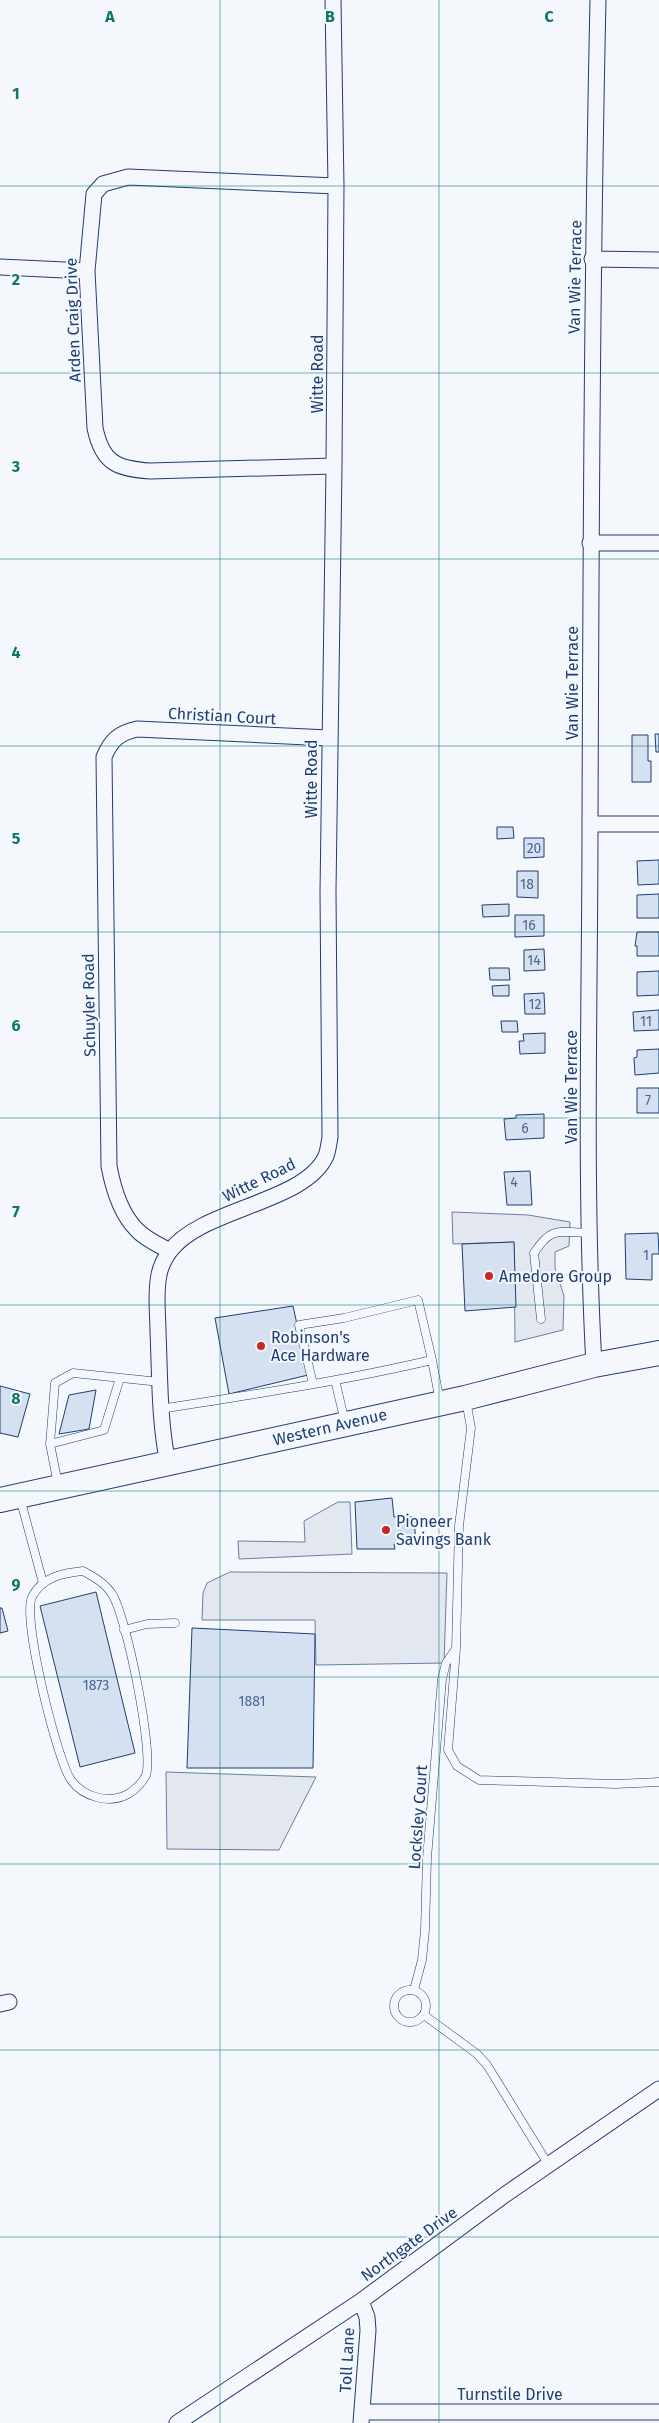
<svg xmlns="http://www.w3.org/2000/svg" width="659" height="2423" viewBox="0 0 659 2423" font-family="'Fira Sans',sans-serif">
<rect width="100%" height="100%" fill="#f4f7fb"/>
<path fill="#e3e8f0" stroke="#687fa3" d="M452 1212 528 1215 570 1222 569 1246 555 1252V1268L564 1296 563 1330 515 1342 514 1242 453 1244Z
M338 1502H350L352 1554 239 1559 238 1541 305 1542 304 1521Z
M230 1572 447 1573 444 1663 316 1665 315 1620H202L203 1593 207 1583Z
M166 1772 316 1777 279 1850 167 1849Z"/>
<path fill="#d5e0f0" stroke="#1d3f73" d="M655 734H659V752H656Z
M632 735H648V761H651V782H632Z
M497 827H513L514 838 497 839Z
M524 838H544V857L524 858Z
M659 860V884L638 885 637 861Z
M517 871H538V898L517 897Z
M659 894V918H637V895Z
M509 904V916L483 917 482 905Z
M515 915H544V936L515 937Z
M637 932H659V956H637V946H635Z
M544 949 545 970 524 971V950Z
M489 968H509L510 980H490Z
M659 971V995L637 996V972Z
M509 985V996H493L492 986Z
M544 993 545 1014H525L524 994Z
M659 1010V1030L634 1031 633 1012Z
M501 1021H517L518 1032H502Z
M545 1033V1053L520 1054 519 1041H524L523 1034Z
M659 1049V1073L635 1075 634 1058 637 1057V1050Z
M637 1088H659V1113H637Z
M544 1114V1138L506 1140 504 1119 516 1118V1115Z
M530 1171 532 1205H507L504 1172Z
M658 1233 659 1254H652V1280L626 1279 625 1234Z
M514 1242 516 1307 465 1311 462 1244Z
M293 1306 308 1375 229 1394 215 1318Z
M0 1386 30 1394 18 1437 0 1433Z
M96 1390 89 1429 59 1434 69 1395Z
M392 1498 394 1517H414L416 1545 394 1544 395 1549H357L355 1502Z
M96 1592 135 1753 80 1767 40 1606Z
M0 1608H2L8 1631 0 1633Z
M192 1628 315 1634 313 1768H187Z"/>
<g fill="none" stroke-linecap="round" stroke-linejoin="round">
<defs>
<path id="lane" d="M541 1319 534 1253C552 1226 558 1232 589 1233
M432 1360 440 1402
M120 1378 104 1430 50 1444 55 1383 73 1373 160 1382
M335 1380 345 1422
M466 1400 471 1428 459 1526 456 1649 448 1750 457 1766 479 1780 616 1784 659 1782
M160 1409C251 1395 342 1381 432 1360L418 1300 344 1318 299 1325 313 1384
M50 1444 58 1484
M20 1498 43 1583
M83 1571C94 1577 105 1583 112 1594 126 1615 154 1751 146 1775 143 1782 135 1790 128 1794 110 1804 84 1798 71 1780 57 1760 22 1619 32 1597 42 1577 63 1573 83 1571Z
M124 1630 147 1624 175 1623
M394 2006a16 16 0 1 1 32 0a16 16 0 1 1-32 0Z
M414 1990 422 1960 425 1930 427 1858 442 1679 446 1663 455 1650
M424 2015 477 2054 487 2065 548 2164"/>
<path id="street" d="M592 259 659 260
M0 267 87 271
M334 466 150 471C116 469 102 462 95 428L87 271 94 194 103 184 128 177 336 186
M590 543H659
M590 824H659
M170 1251C159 1245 145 1239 137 1230 120 1213 113 1188 109 1166L104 757C111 740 119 733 137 729L329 738
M594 1365C584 1185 590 1004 590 823 591 549 592 274 598 0
M168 1464C159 1420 160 1377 158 1332 158 1314 155 1293 159 1275 160 1268 165 1257 170 1251 202 1208 305 1203 326 1156 328 1151 329 1143 330 1137L328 892 334 466 336 186 333 0
M0 2004 9 2002
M362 2412H659
M177 2423 361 2301 506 2194 659 2089
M361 2423 368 2330 367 2317 361 2301"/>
<path id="primary" d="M0 1500 465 1398 594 1365 659 1353"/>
</defs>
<use href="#lane" stroke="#1d3f73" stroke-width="9"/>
<use href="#street" stroke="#1d3f73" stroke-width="17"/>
<use href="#primary" stroke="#1d3f73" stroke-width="26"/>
<use href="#lane" stroke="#f4f7fb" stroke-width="8"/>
<use href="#street" stroke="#f4f7fb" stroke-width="15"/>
<use href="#primary" stroke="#f4f7fb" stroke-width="24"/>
</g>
<path fill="none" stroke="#0f766e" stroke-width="1" stroke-opacity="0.55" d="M220 0V2423M439 0V2423M0 186H659M0 373H659M0 559H659M0 746H659M0 932H659M0 1118H659M0 1305H659M0 1491H659M0 1677H659M0 1864H659M0 2050H659M0 2237H659"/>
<g fill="#c62828" stroke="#f4f7fb" stroke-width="2">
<circle cx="489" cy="1276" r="5"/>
<circle cx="261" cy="1346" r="5"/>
<circle cx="386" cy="1530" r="5"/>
</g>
<g text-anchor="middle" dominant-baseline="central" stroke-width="4" stroke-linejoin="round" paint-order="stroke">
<g font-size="14" fill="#4b6792">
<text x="534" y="848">20</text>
<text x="527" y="884">18</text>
<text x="529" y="925">16</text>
<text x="534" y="960">14</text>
<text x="535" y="1004">12</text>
<text x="646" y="1021">11</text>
<text x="648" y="1100">7</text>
<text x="525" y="1128">6</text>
<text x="514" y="1182">4</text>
<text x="646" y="1255">1</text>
<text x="96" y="1685">1873</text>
<text x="252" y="1701">1881</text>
</g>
<g font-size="16" fill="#1d3f73" stroke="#f4f7fb">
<text transform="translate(575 277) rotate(-89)">Van Wie Terrace</text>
<text transform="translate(73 320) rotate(-92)">Arden Craig Drive</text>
<text transform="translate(317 374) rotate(-90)">Witte Road</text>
<text transform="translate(572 683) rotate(-90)">Van Wie Terrace</text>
<text transform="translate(222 716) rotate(3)">Christian Court</text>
<text transform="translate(311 779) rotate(-90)">Witte Road</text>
<text transform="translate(89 1005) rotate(-91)">Schuyler Road</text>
<text transform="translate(571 1087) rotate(-90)">Van Wie Terrace</text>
<text transform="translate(259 1180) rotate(-26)">Witte Road</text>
<text transform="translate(330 1427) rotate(-13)">Western Avenue</text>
<text transform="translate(418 1817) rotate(-86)">Locksley Court</text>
<text transform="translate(409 2244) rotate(-36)">Northgate Drive</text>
<text transform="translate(347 2360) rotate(-87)">Toll Lane</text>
<text x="510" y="2394">Turnstile Drive</text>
</g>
<g font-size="16" fill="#1d3f73" stroke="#f4f7fb" text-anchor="start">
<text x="499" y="1276">Amedore Group</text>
<text x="271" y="1337">Robinson's<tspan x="271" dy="18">Ace Hardware</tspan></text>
<text x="396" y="1521">Pioneer<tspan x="396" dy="18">Savings Bank</tspan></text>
</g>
</g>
<g font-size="16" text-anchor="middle" font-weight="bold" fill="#0f766e" stroke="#f4f7fb" stroke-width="4" stroke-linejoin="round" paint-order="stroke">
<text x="110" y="22">A</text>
<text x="330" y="22">B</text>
<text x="549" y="22">C</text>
<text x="16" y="99">1</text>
<text x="16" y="285">2</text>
<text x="16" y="472">3</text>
<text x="16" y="658">4</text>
<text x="16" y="844">5</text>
<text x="16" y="1031">6</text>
<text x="16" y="1217">7</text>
<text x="16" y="1404">8</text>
<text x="16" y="1590">9</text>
</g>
</svg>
